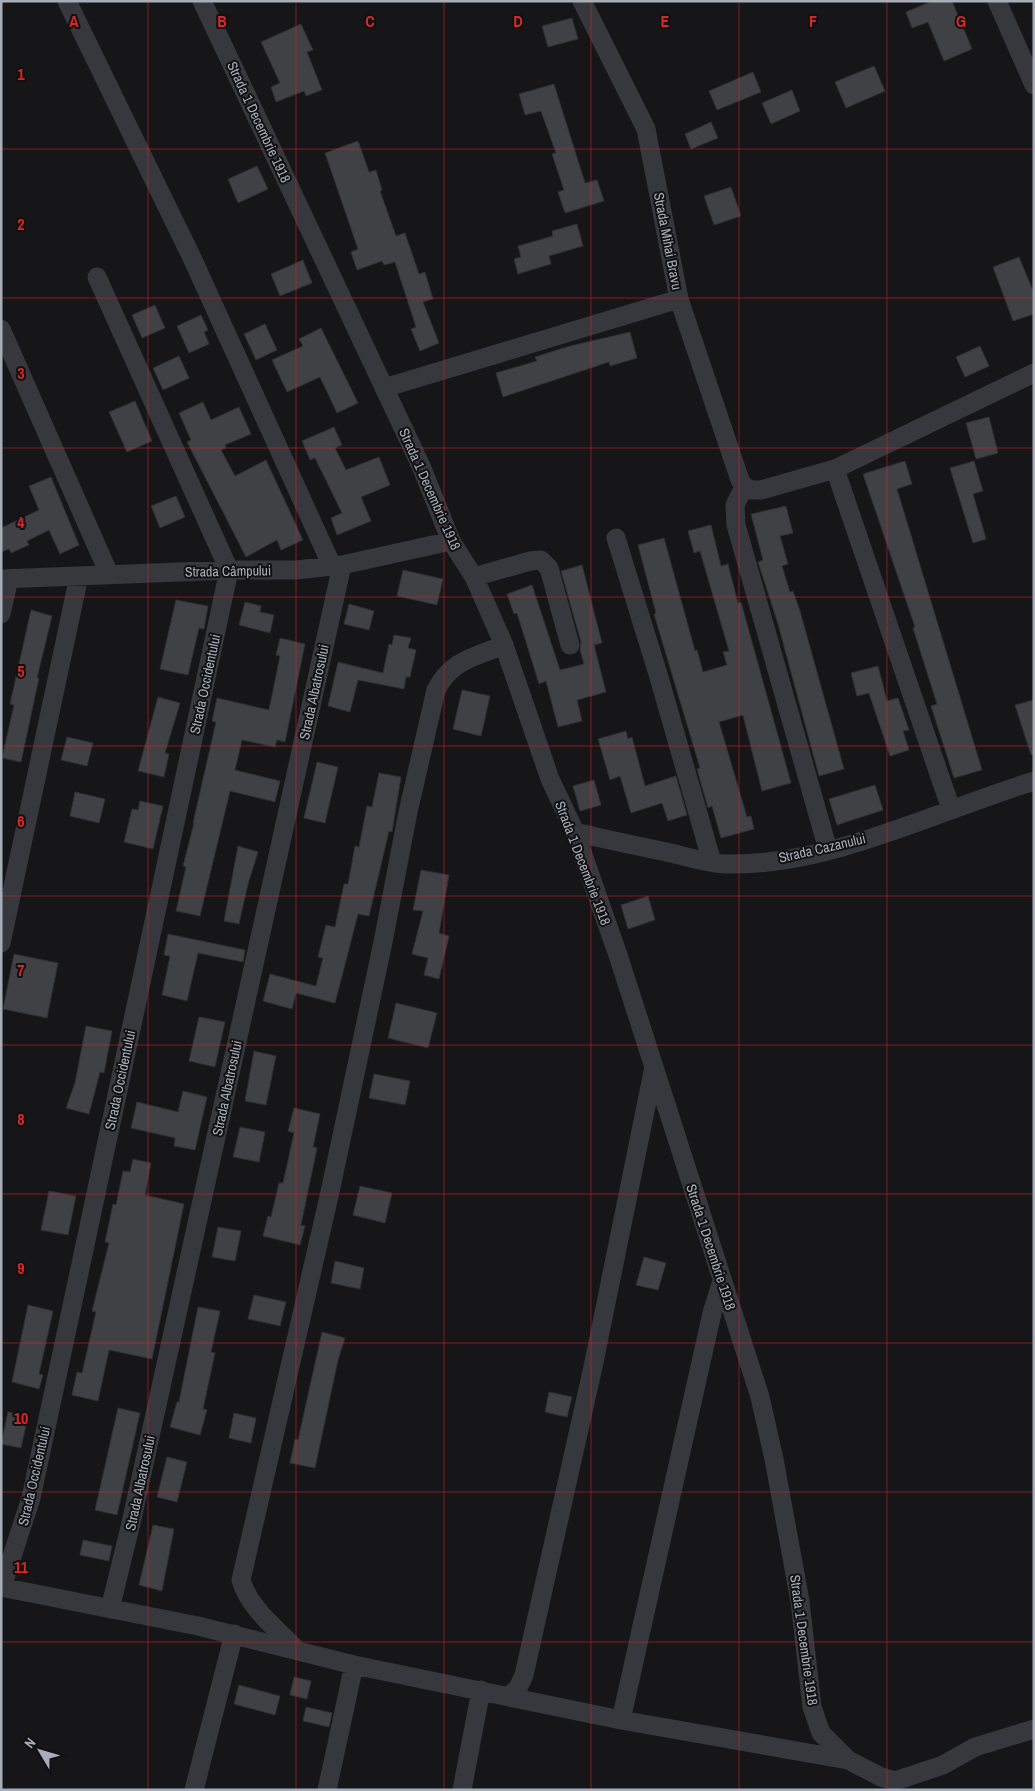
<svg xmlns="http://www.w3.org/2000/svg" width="1035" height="1791" viewBox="0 0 1035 1791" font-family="'Archivo Narrow',sans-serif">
<rect width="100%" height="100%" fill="#161618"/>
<path fill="#404145" stroke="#303034" d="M932 1H952L972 49 944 61 928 22 912 28 906 12Z
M572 18 578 39 548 47 542 26Z
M301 24 313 50 307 52 322 90 306 96 304 91 276 102 271 87 280 83 261 42Z
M874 66 885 91 846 108 835 82Z
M753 72 761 92 717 110 709 91Z
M554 84 585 183 597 180 604 201 565 213 558 192 564 190 552 154 556 153 541 111 525 115 519 94Z
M792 90 800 111 771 124 762 103Z
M711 122 718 138 691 149 685 134Z
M358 141 369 172 376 170 382 190 380 191 396 236 405 233 419 274 425 272 433 299 423 302 439 343 420 351 411 329 416 327 395 262 384 265 382 261 357 270 351 252 358 249 325 153Z
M257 166 268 189 238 203 228 179Z
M731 187 741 216 714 225 704 196Z
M577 224 583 246 549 256 551 264 518 274 514 259 521 257 518 246 553 236 552 231Z
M1019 257 1034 293V314L1013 321 993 267Z
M303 260 312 283 280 296 271 274Z
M155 305 165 328 142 338 132 315Z
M201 315 208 330 204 332 209 344 189 353 177 326Z
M265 324 277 350 256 360 244 334Z
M321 328 358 403 337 413 320 377 287 392 272 360 303 346 299 339Z
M630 332 637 358 610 366 609 362 503 397 496 373 537 361 535 357 570 346Z
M980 346 989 366 965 377 956 357Z
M179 356 189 378 163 390 153 368Z
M135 401 152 441 127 452 109 412Z
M203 402 211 420 239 407 251 434 225 445 226 448 221 450 235 476 266 460 303 540 281 550 277 540 246 557 187 442 191 440 179 413Z
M989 417 998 453 976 459 966 423Z
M334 427 342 445 335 448 346 470 379 457 390 485 361 497 371 521 337 535 331 518 342 513 315 458 310 460 302 441Z
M905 461 912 484 897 489 982 770 954 778 931 706 937 704 913 628 915 627 863 474Z
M974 461 983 491 973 494 986 539 973 543 950 468Z
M51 477 79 545 60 554 49 530 27 541 29 545 11 553 9 549 1 552V528L39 510 29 486Z
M176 496 185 517 160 528 151 506Z
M786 506 793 533 780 536 788 564 782 566 790 592 793 591 800 611 844 769 819 776 778 624 758 562 763 560 751 514Z
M711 525 721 566 728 564 738 603 741 602 791 783 762 791 743 715 719 722 747 817 751 816 754 829 721 838 712 806 708 808 697 769 700 768 654 614 656 613 638 545 664 538 695 651 697 650 703 672 727 665 723 652 729 651 700 551 694 553 688 531Z
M582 565 602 643 594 645 606 692 577 700 582 721 558 727 546 681 539 684 517 613 514 614 507 594 532 585 560 670 584 664 580 650 581 642 561 571Z
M403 570 443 579 437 605 397 596Z
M176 600 208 606 204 629 199 628 188 675 160 669Z
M245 602 261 606 260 612 274 615 270 633 239 625Z
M349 604 374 611 369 630 344 624Z
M31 610 52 616 37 678H39L21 762 2 758 14 705 10 704Z
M394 635 411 638 408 648 416 650 410 677H406L404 689 358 680 350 712 328 706 338 662 383 673 389 644 392 645Z
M280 638 305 644 285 742 277 740 275 747 242 740 235 770 280 781 275 802 230 791 200 916 176 911 186 867 183 866 194 823H193L216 722 212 721 217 698 269 710 280 656 276 655Z
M878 666 887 701 898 698 909 730 903 731 909 750 890 756 869 693 857 696 851 673Z
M462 690 490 696 481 736 453 729Z
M158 697 180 703 165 753 169 754 164 777 138 771Z
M1034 700V754L1031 755 1015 705Z
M626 731 628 739 632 737 645 786 676 776 687 815 668 821 662 803 631 813 620 776 610 780 598 739Z
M67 737 93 743 87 766 61 760Z
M317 762 338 767 325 823 304 818Z
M379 773 401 777 392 832 389 831 369 916 358 914 335 1003 296 993 292 1009 263 1001 270 974 316 986 323 958 318 957 326 925 335 927 344 884H348L355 846 359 847 367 806 372 807Z
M594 780 601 805 580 811 573 786Z
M875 785 883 810 837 825 829 799Z
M75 792 105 799 99 823 70 816Z
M140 801 163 806 153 849 124 842 132 809 138 810Z
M238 846 258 852 248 884 239 924 224 921Z
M421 870 449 875 439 933 449 936 439 979 424 975 428 958 412 954 423 911 413 910Z
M648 896 655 920 628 929 621 905Z
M168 934 245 950 243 962 198 953 187 1001 162 995 170 956 164 955Z
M14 954 58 963 47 1018 3 1009Z
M396 1003 437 1013 428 1048 388 1038Z
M199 1017 225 1022 215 1067 189 1061Z
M86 1026 112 1031 104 1073 100 1072 89 1114 66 1108 75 1083Z
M254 1051 276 1056 266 1105 245 1101Z
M374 1074 410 1081 405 1105 369 1098Z
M183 1091 207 1097 195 1150 174 1146 175 1138 131 1128 137 1102 178 1112Z
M294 1108 320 1114 313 1147 317 1148 301 1225 305 1226 300 1245 263 1236 268 1216 271 1217 279 1183H283L294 1133 288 1131Z
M240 1127 265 1132 259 1162 233 1157Z
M133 1159 151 1163 145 1195 184 1204 152 1359 109 1350 98 1401 72 1395 77 1372 82 1373 96 1312 92 1311 109 1243 105 1242 113 1204 116 1205 123 1171 130 1172Z
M360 1186 392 1193 385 1223 353 1215Z
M49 1191 76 1196 68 1235 41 1230Z
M218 1227 241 1231 235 1261 212 1257Z
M644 1257 666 1263 658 1290 636 1285Z
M335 1261 364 1268 360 1289 331 1283Z
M254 1295 286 1302 280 1326 248 1319Z
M28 1305 53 1311 39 1374 43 1375 39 1389 12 1382Z
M198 1307 220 1311 211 1352 215 1353 203 1409 207 1410 200 1435 170 1427 177 1402H179Z
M322 1332 345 1338 338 1360 315 1468 290 1463 295 1439 298 1440Z
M549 1392 572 1397 567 1417 545 1412Z
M118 1408 140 1413 117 1515 95 1510Z
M8 1412 28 1416 21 1448 1 1444Z
M234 1413 256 1418 251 1443 229 1438Z
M167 1457 187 1462 177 1502 157 1497Z
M153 1525 174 1529 162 1591 139 1585Z
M83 1540 112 1546 109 1561 80 1555Z
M294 1677 311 1681 307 1699 290 1695Z
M239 1685 280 1696 275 1715 234 1704Z
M306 1707 332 1713 329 1727 303 1721Z"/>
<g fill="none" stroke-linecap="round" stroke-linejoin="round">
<path stroke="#37383d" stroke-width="19" d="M67 1 193 260 332 566
M202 1 421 466 451 541 474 577 504 645 550 779 575 832 618 955 760 1397 774 1459 800 1601 812 1707 821 1733 848 1760
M582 1 646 129 679 299 740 480 744 487 752 490H761L835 469 1034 373
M997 1 1034 85
M1 329 109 574
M384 388 679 299
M835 469 951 809
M744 487 735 505 736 525 828 850
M616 538 658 674 712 862
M474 577 530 561 541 560 549 568 570 645
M1 579 229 570H296L342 565 451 541
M1 614 9 579
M575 832C607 840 639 846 671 853 689 857 708 864 727 864 831 866 936 811 1034 781
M1 943 79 576
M1 1587 198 1626 354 1665 621 1720 848 1760 881 1777 895 1781 943 1765 975 1747 1034 1729
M2 1587 31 1498 229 570 97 277
M110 1609 131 1523 342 565
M295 1648C275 1627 249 1608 241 1580L330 1192 383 942 408 812 436 690C451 660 475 657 504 645
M510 1695 518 1688 524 1675 593 1367 654 1067
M621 1720 712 1313 722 1281
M194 1790 234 1634
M327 1790 354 1665
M462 1790 481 1690"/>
</g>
<path fill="none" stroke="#d62828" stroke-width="1" stroke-opacity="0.55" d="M148 1V1790M296 1V1790M444 1V1790M591 1V1790M739 1V1790M887 1V1790M1 149H1034M1 298H1034M1 448H1034M1 597H1034M1 746H1034M1 896H1034M1 1045H1034M1 1194H1034M1 1343H1034M1 1492H1034M1 1642H1034"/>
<g text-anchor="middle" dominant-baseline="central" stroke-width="4" stroke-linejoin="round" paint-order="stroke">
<g font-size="14" fill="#a8adb8" stroke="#111113">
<text transform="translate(259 122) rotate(65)">Strada 1 Decembrie 1918</text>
<text transform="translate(668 241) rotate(79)">Strada Mihai Bravu</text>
<text transform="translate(430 489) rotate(66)">Strada 1 Decembrie 1918</text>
<text transform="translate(228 571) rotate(-1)">Strada Câmpului</text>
<text transform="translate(205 684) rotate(-78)">Strada Occidentului</text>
<text transform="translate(314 692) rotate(-78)">Strada Albatrosului</text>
<text transform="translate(822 848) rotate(-13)">Strada Cazanului</text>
<text transform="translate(583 863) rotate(69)">Strada 1 Decembrie 1918</text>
<text transform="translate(120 1080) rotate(-78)">Strada Occidentului</text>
<text transform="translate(227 1088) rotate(-78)">Strada Albatrosului</text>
<text transform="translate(711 1247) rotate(72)">Strada 1 Decembrie 1918</text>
<text transform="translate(34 1476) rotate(-77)">Strada Occidentului</text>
<text transform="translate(140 1483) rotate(-78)">Strada Albatrosului</text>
<text transform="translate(804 1640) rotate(82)">Strada 1 Decembrie 1918</text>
</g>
</g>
<g font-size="16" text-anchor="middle" font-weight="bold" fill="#d62828" stroke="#111113" stroke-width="4" stroke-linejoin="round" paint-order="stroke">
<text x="74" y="27">A</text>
<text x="222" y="27">B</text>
<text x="370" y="27">C</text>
<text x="518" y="27">D</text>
<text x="665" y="27">E</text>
<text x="813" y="27">F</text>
<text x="961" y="27">G</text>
<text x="21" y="80">1</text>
<text x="21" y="230">2</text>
<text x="21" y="379">3</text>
<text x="21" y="528">4</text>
<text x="21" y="677">5</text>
<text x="21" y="827">6</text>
<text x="21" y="976">7</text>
<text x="21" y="1125">8</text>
<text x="21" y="1274">9</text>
<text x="21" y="1424">10</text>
<text x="21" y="1573">11</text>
</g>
<rect width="1035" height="1791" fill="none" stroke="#a8adb8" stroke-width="5"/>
<g transform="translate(40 1751) rotate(308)" stroke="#111113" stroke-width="4" paint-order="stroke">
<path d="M0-4L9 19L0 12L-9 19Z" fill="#a8adb8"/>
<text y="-8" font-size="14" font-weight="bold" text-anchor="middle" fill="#a8adb8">N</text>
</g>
</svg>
